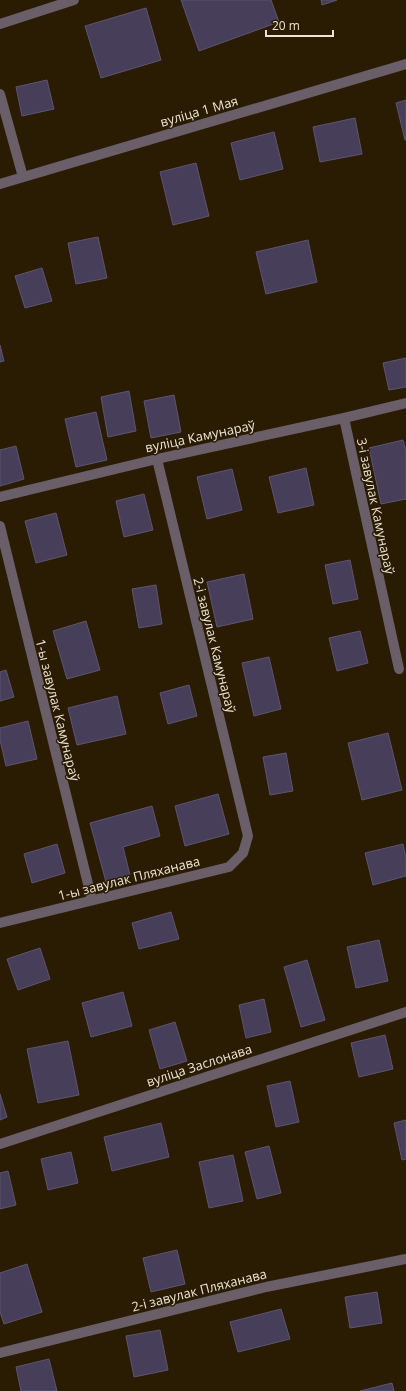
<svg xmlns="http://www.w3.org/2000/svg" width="406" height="1391" viewBox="0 0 406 1391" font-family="'Open Sans',sans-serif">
<rect width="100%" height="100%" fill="#2a1c03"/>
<path fill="#473e59" stroke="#5d5570" d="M181 0H271L279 22 199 51Z
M321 0H337L322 5Z
M146 8 161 60 101 78 85 26Z
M47 80 54 109 22 116 16 87Z
M406 100V140H405L396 103Z
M355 118 362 154 320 162 313 127Z
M274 132 283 169 240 180 231 143Z
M196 163 209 216 173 225 160 172Z
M98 237 107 278 76 284 68 243Z
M308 240 317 282 266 294 256 252Z
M42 268 52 301 25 308 15 276Z
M0 345 4 361 0 362Z
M406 358V387L389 390 383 363Z
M129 391 136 431 108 437 101 397Z
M174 395 181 432 151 438 144 401Z
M96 412 107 460 76 467 65 419Z
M403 440 406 451V499L381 504 369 448Z
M16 446 24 479 0 486V450Z
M306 468 314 505 278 513 269 477Z
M232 469 242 510 207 519 197 477Z
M144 494 153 530 124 537 116 501Z
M56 513 67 555 36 563 25 521Z
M350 560 358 599 333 604 325 565Z
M244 574 253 619 217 627 207 582Z
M156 585 162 624 139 628 132 589Z
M86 621 100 670 67 679 53 631Z
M360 631 368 663 337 671 329 638Z
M269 657 281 709 254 716 242 663Z
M6 670 14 697 0 701V672Z
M189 685 197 716 168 724 160 693Z
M117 696 126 734 77 745 68 708Z
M28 721 37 759 6 766 0 740V728Z
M388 733 402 790 362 800 348 743Z
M286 753 293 791 270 795 263 757Z
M218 794 229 834 185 846 175 806Z
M152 806 160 836 123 847 130 875 106 882 90 823Z
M57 844 65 873 32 883 24 854Z
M403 844 406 858V876L373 885 365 853Z
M171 912 179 939 139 949 132 923Z
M379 940 388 981 356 988 347 947Z
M40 948 50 979 18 990 7 959Z
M307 960 325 1020 301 1027 284 967Z
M123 992 132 1026 91 1037 82 1003Z
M264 999 271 1032 246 1038 239 1005Z
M175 1022 187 1061 160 1069 149 1030Z
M385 1035 393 1069 359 1077 351 1043Z
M68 1041 79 1095 38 1103 27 1049Z
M290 1081 299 1122 276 1127 267 1086Z
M0 1094 7 1117 0 1120Z
M406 1120V1159L402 1160 394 1123Z
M161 1123 169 1157 112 1171 104 1137Z
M269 1146 281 1193 257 1199 245 1152Z
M71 1152 78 1183 48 1190 41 1159Z
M233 1155 243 1201 209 1208 199 1162Z
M8 1171 16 1205 0 1209V1173Z
M177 1250 185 1284 151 1292 143 1258Z
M27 1264 42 1312 4 1324 0 1312V1273Z
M377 1292 382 1323 350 1328 345 1297Z
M281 1309 290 1339 238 1352 230 1322Z
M160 1330 168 1370 134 1377 126 1336Z
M49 1359 57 1391H21L16 1367Z
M392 1383 394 1391H360Z"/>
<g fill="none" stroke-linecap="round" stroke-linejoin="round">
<path stroke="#6a5f69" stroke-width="10" d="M0 94 23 177
M0 184 406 64
M344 418 399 669
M0 497 157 459 344 418 406 403
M0 526 92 900
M0 923 229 867 243 853 248 836 157 459
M0 1144 406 1012
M0 1353 266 1287 406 1259"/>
<path stroke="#6a5f69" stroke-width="10" d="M0 24 74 0"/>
</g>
<g text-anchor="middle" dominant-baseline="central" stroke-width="3" stroke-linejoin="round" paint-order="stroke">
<g font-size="13" fill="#ece3d4" stroke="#2a1c03">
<text transform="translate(199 111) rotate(-16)">вуліца 1 Мая</text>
<text transform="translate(200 436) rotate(-12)">вуліца Камунараў</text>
<text transform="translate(376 506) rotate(78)">3-і завулак Камунараў</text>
<text transform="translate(215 645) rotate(76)">2-і завулак Камунараў</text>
<text transform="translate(58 710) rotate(76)">1-ы завулак Камунараў</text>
<text transform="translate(129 878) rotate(-14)">1-ы завулак Пляханава</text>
<text transform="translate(199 1065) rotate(-18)">вуліца Заслонава</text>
<text transform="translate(199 1290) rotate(-14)">2-і завулак Пляханава</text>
</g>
</g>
<path d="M266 30v6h67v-6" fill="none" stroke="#ece3d4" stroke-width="2"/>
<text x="272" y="30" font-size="12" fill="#ece3d4" stroke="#2a1c03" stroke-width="3" paint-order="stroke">20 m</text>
</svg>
